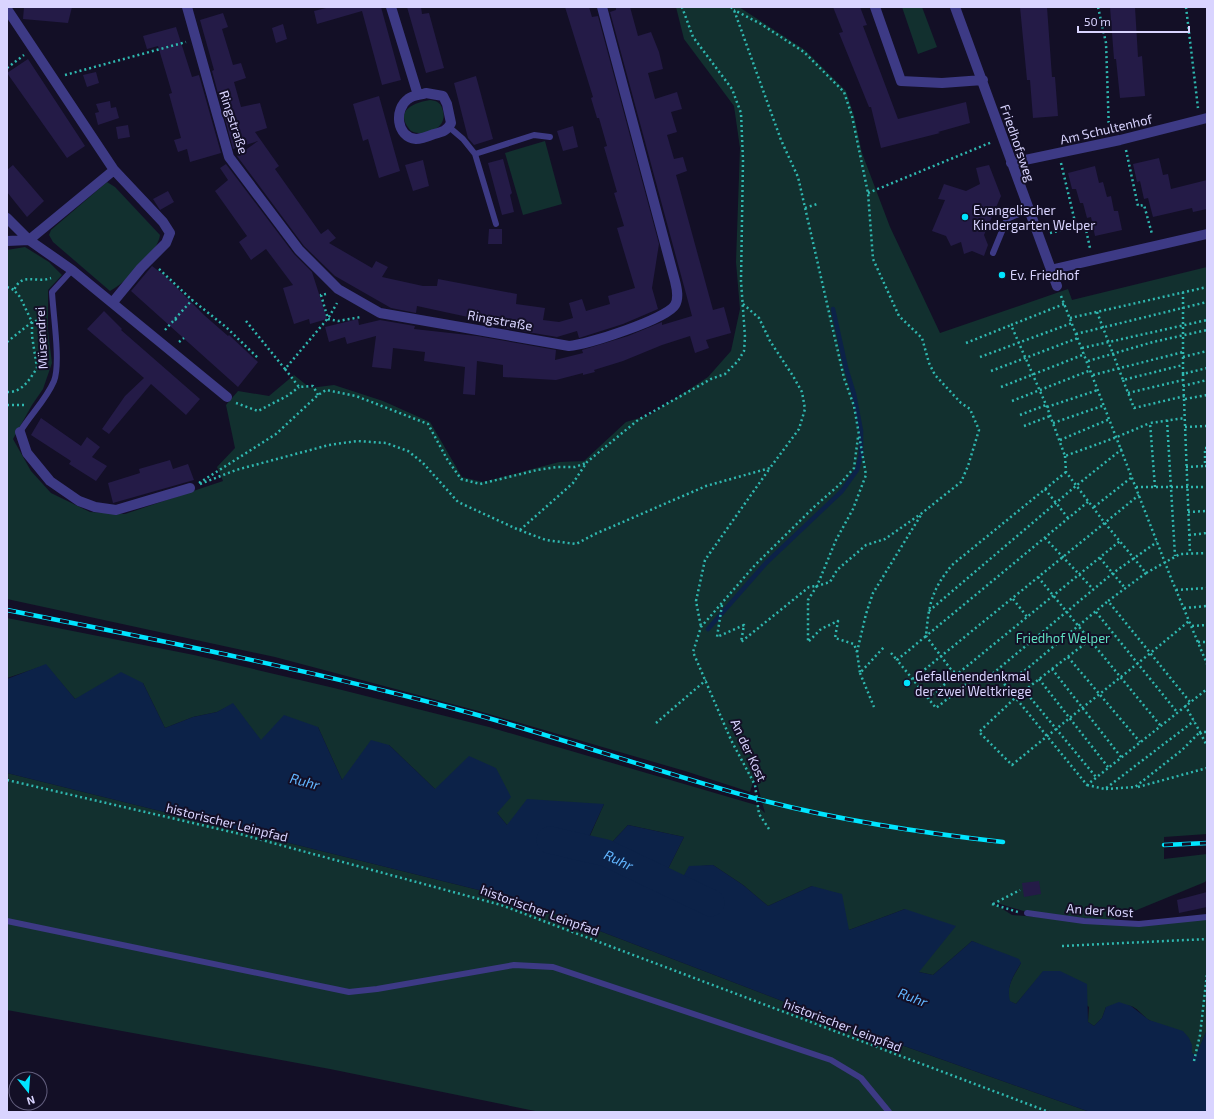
<svg xmlns="http://www.w3.org/2000/svg" width="1214" height="1119" viewBox="0 0 1214 1119" font-family="'Exo 2',sans-serif">
<rect width="100%" height="100%" fill="#130f26"/>
<path fill="#12302f" d="M676 7H739L805 50 846 91 854 116 862 153 890 227 940 333 1068 289 1072 300 1207 267V834L1164 837V859L1207 854V879L1205 882 1110 921 1030 913 990 901 1012 915 1139 925 1207 918V1030L1196 1056 1192 1053C1192 1027 1169 1030 1151 1021 1144 1018 1138 1008 1131 1006 1124 1004 1113 1007 1106 1007L1102 1018 1094 1026 1088 1022 1089 1007 1043 972 1016 1004 1009 1001C1006 986 1014 976 1021 963L972 941 933 975 919 972 905 909 849 930 812 886 768 906 743 885 713 865 689 867 675 892 661 883 684 837 628 825 601 854 585 847 604 804 507 825 497 813 435 789 389 745 342 780 318 727 261 741 233 704 217 712 193 717 165 728 143 683 75 699 46 665 7 678V618L194 655 334 688 489 727 756 805 765 813 755 776 750 792 685 771 482 712 275 657 7 599V250L25 247 49 262 62 275 48 290V331L52 363 43 389 32 405 13 439 31 471 51 493 90 512 125 514 223 481 217 467 235 448 226 405 238 391 269 396 294 375 310 388 334 385 383 401 430 422 462 477 483 482 559 462 584 461 626 422 650 415 708 377 731 351 740 309 736 262 740 148 734 106 684 39Z
M902 7H922L937 47 918 54Z
M430 100C438 101 441 103 443 111 448 128 425 138 411 131 394 112 411 103 430 100Z
M545 141 562 204 523 215 505 153Z
M107 182 115 187 160 235C158 253 126 282 110 291L53 242 49 235 51 230Z
M7 773 519 900 845 1025 1090 1112H540L330 1069 7 1010Z"/>
<path fill="#0c2248" d="M46 664 75 699 121 672 143 683 165 728 193 717 217 712 233 703 261 740 284 715 318 727 342 780 371 740 389 745 435 789 469 756 496 768 511 797 497 813 507 825 527 799 604 804 584 848 601 854 628 825 684 837 661 883 675 892 689 866 713 865 743 885 768 906 812 886 842 894 849 930 905 909 956 926 919 972 933 975 972 941 1019 959 1021 963C1014 975 1006 986 1010 1001L1016 1004 1043 971H1060L1087 984 1088 1022 1094 1026 1102 1018 1106 1007 1119 1002 1131 1006 1149 1020 1183 1031 1189 1038 1192 1045V1053L1196 1055 1207 1030V1112H1090L845 1025 519 900 7 773V679Z"/>
<g fill="none" stroke-linecap="round" stroke-linejoin="round">
<path stroke="#0c2248" stroke-width="4.5" d="M708 629 766 563 842 491 857 470 861 454V431L854 394 846 368 833 309"/>
<path stroke="#0c2248" stroke-width="27" id="s1" d="M550 840 606 853 711 903"/>
</g>
<path fill="#241b47" d="M24 7H72L68 23 23 19Z
M330 7H381L401 80 382 85 362 11 317 24 314 11Z
M407 7H421L422 14 429 13 444 68 426 73Z
M565 7H589L592 17 598 16 659 244 652 288 658 309 623 324 579 338 577 331 557 337 504 328 505 325 417 306 416 313 391 308 335 276 304 246 237 156 258 141 233 149 212 71 214 70 200 20 223 13 228 27 222 29 233 65 241 63 246 78 234 82 241 107 260 103 267 128 255 132 279 166 275 169 321 234 328 229 336 238 329 243 372 268 376 261 388 267 382 277 423 286H437L438 279 517 294 516 304 545 308 543 320 559 322 573 318 569 303 582 299 586 311 610 304 608 296 635 288 617 228 624 226 614 193 617 192 604 147 607 146 599 118H597L591 98 593 97Z
M616 7H630L638 36 651 32 659 52 663 69 648 73 655 99 677 92 682 109 671 112 677 132 667 135 674 159 683 157 687 171 676 175 713 310 724 307 731 333 706 340 709 348 695 353 690 336 662 345 623 361 594 370 595 372 583 375V373L556 380 503 377V365L477 361 475 395 463 394 465 367 424 361 425 352 393 348 391 369 372 367 376 336 347 344 345 337 329 342 325 327 358 319 359 325 380 320 415 326 414 329 477 336 556 350 555 360 583 353 582 350 628 336 662 322V325L692 316 610 12 616 10Z
M833 7H860L867 25 863 26 898 119 966 102 970 123 938 132 940 133 881 148 871 107H869L839 33 843 32Z
M1020 7H1047L1052 77H1055L1058 116 1033 118 1030 80H1027Z
M1110 7H1135L1138 57 1142 56 1145 96 1120 98 1116 59H1114Z
M283 24 287 39 276 43 272 28Z
M176 27 192 77 199 75 221 153 190 162 187 149 178 152 174 140 181 138 169 94 172 93 158 46 147 49 143 36Z
M28 59 85 146 67 158 7 73Z
M96 72 99 83 87 87 83 75Z
M476 76 493 139 474 145 468 138 454 83Z
M379 96 400 171 379 178 368 139 363 141 353 104Z
M110 101 111 108 116 107 119 118 98 125 95 113 99 112 96 104Z
M128 125 130 137 118 139 116 127Z
M573 126 578 147 563 151 557 131Z
M1159 158 1163 175 1168 174 1171 189 1207 180V209L1193 212 1192 208 1153 217 1148 198 1144 199 1140 181 1137 182 1133 164Z
M503 159 512 193 510 195 514 212 502 215 488 163Z
M423 160 429 186 413 191 405 165Z
M226 164 294 254 312 272 327 319 310 324 309 319 294 324 283 288 293 285 266 249 251 260 239 242 247 236 215 191 228 180 220 168Z
M13 165 44 201 27 217 7 192V170Z
M989 165 1001 196 984 235 988 245 984 256 972 251 964 254 961 242 951 246 946 236 932 231 945 200 938 199 944 184 966 191 980 184 976 168Z
M1095 166 1099 183 1103 182 1107 197 1111 196 1114 211H1118L1122 230 1095 236 1091 217 1087 218 1083 203H1080L1076 189H1072L1068 173Z
M168 191 174 202 160 210 153 199Z
M489 229H502V244H488Z
M152 266 164 275 204 315 228 336 229 335 258 362 238 387 131 291Z
M104 311 122 329 121 330 200 399 186 415 151 384 109 434 102 429 125 396 144 378 87 329Z
M41 418 81 446 87 437 100 447 92 457 107 466 96 481 69 464 71 461 31 435Z
M170 460 173 469 188 464 194 480 113 503 108 483 140 473 139 469Z
M1039 881 1041 894 1024 897 1022 883Z
M1207 892V907L1179 913 1177 900Z"/>
<g fill="none" stroke-linecap="round" stroke-linejoin="round">
<path stroke="#2fb8b0" stroke-width="2.5" stroke-dasharray="2 3" stroke-linecap="butt" d="M731 7 734 10 781 140 798 177 844 378 854 406 866 475 853 509 836 540 817 586 830 582 837 570 866 545 885 539 922 513 961 482 968 466 979 430 970 409 961 403 935 375 929 363 922 338 899 316 873 259 868 193 852 116 844 92 804 52 761 24 734 10
M1098 7 1106 43 1109 132
M1186 7 1198 108
M7 68 24 55
M65 75 186 42
M1126 150 1138 206 1144 205 1152 234
M1061 163 1076 226 1085 225 1090 248
M868 193 992 142
M805 208 817 204
M1050 233 1076 226
M159 269 192 300
M7 287 14 290
M1183 292V374L1207 368
M326 294 321 295 328 319 338 321 361 317
M1061 296 1171 578 1207 664
M743 304 759 318 770 341 793 376 802 392 805 409 799 429 770 468
M1064 304 1011 325 1047 407 1065 456 1117 437 1150 423
M1097 312 1123 380 1183 365
M1070 318 1207 287
M175 319 179 322
M246 321 285 369
M165 330 192 300 226 327 258 358
M1076 334 1207 302
M7 342 32 322 20 297 14 290C23 271 35 284 51 278
M179 342 184 338
M966 343 1011 325
M1082 348 1207 320
M980 357 1072 323
M1183 357 1207 351
M1088 361 1153 342 1207 330
M991 371 1078 338
M1183 374 1190 553
M1093 375 1183 352
M1123 380 1134 408 1185 396
M1183 386 1207 380
M1001 387 1085 354
M7 392C22 393 30 379 37 368L32 336V322L44 319
M1128 393 1183 380
M318 395 313 386 299 387 285 369 329 317 337 303
M1185 399 1207 395
M1012 401 1091 370
M236 403 258 411 287 396 299 387
M7 405H27
M1047 407 1098 390
M1020 415 1046 405
M1167 420 1175 556
M1053 423 1105 405
M1024 426 1050 416
M1185 427 1207 426
M1060 440 1110 419
M1207 448H1205V466H1207
M1065 456 1066 472 1104 522 1146 573 1180 554 1207 553
M1186 467 1205 466
M1066 472 952 565C931 591 929 604 926 636L897 660 936 708 974 678 1001 680 1023 672 1108 601
M199 483 276 434 318 395 326 390 356 396 428 424 447 459 461 479 480 484 537 470 557 467H575L586 463
M200 484 236 470 329 445 357 441 386 443 408 451 423 463 458 502 519 530 546 540 576 544 595 534 706 486 770 468 705 560 696 601 701 627
M1136 487H1207
M1155 487 1150 423 1185 418
M1045 489 1068 518
M1094 507 1132 477
M1188 512 1207 511
M520 530 573 483 587 462 638 420 711 379 725 374 738 361 744 351 745 337 741 281 743 160 741 113 732 89 693 37 682 7
M1189 535 1207 533
M1045 538 1093 589
M1100 558 1125 588
M1146 573 1108 601 1190 702
M1038 577 1160 725
M817 586 808 600V642L821 629 838 621 835 638 854 644 857 652 860 673 884 647
M1176 590 1207 588
M1013 599 1028 618
M722 605 717 637 744 625 741 642 809 587 817 586
M1184 608 1207 606
M929 611 1077 485 1122 449
M1096 612 1177 712
M1192 626 1207 625
M1198 642H1207
M857 652 866 614 873 593 921 515
M891 653 897 660
M1068 657 1140 742
M1052 669 1091 639
M860 673 874 707
M974 678 952 671 926 636 1089 501
M913 679 1139 495
M1039 679 1108 767
M985 680 1113 573 1157 542
M1001 680 1087 785 1207 689
M1024 690 1096 777
M928 698 1120 541
M1185 705 1200 732H1207
M656 723 706 680
M1121 757 1052 669 1015 698 979 732 1012 765C1071 716 1131 670 1189 621
M7 780 236 833 501 905 1049 1112
M1087 785 1105 789 1194 721
M1138 787 1207 768
M1106 789 1135 787 1182 750 1200 732 1207 746
M769 829 759 814 755 785 731 740 693 652 701 627 755 565 814 507 839 485 854 468 858 437
M992 904 1018 912
M993 904 1020 890
M1062 946 1207 939
M1194 1061 1200 1035 1207 974"/>
<path stroke="#3d3a85" stroke-width="6" d="M449 127 463 139 475 154 496 224
M475 154 534 135 550 137
M993 253 1007 219 1028 210
M20 432C30 415 46 400 54 381 61 364 53 313 52 292L72 270
M1027 913 1084 921 1139 924 1207 917
M7 921 349 992 377 989 514 965 553 967 831 1060 861 1078 889 1112"/>
<path stroke="#3d3a85" stroke-width="10" d="M187 7 229 157 299 250 338 289 380 313 569 346C586 345 667 319 675 305 679 298 677 289 675 281L602 7
M391 7 418 95
M875 7 901 81 942 83 983 80
M955 7 1057 286
M7 9 114 170 163 222 170 233 166 243 141 268 113 302
M426 93 443 96 447 104 451 123C447 131 442 132 434 134 429 136 421 139 416 139 396 137 394 109 408 99 413 95 421 95 426 93Z
M1011 163 1120 140 1207 118
M114 170 29 240 72 270 227 397
M7 218 29 240 7 241
M1050 270 1207 234
M20 432 27 453 50 481 79 501 95 507 116 510 190 488"/>
<defs>
<path id="rail" d="M7 610C164 641 320 672 474 714 571 741 667 775 765 801 844 821 922 833 1003 842
M1164 845 1207 843"/>
</defs>
<use href="#rail" stroke="#00e5ff" stroke-width="4.5"/>
<use href="#rail" stroke="#130f26" stroke-width="3" stroke-dasharray="9" stroke-linecap="butt"/>
</g>
<g fill="#00e5ff" stroke="#130f26" stroke-width="1.5">
<circle cx="965" cy="217" r="4"/>
<circle cx="1002" cy="275" r="4"/>
<circle cx="907" cy="683" r="4"/>
</g>
<g text-anchor="middle" dominant-baseline="central" stroke-width="4" stroke-linejoin="round" paint-order="stroke">
<g font-size="13" fill="#d9d4ff" stroke="#130f26">
<text transform="translate(234 122) rotate(72)">Ringstraße</text>
<text transform="translate(1106 129) rotate(-13)">Am Schultenhof</text>
<text transform="translate(1018 143) rotate(71)">Friedhofsweg</text>
<text transform="translate(500 320) rotate(10)">Ringstraße</text>
<text transform="translate(41 338) rotate(-93)">Müsendrei</text>
<text transform="translate(749 750) rotate(65)">An der Kost</text>
<text transform="translate(227 822) rotate(14)">historischer Leinpfad</text>
<text transform="translate(540 910) rotate(20)">historischer Leinpfad</text>
<text transform="translate(1100 910) rotate(4)">An der Kost</text>
<text transform="translate(843 1025) rotate(21)">historischer Leinpfad</text>
</g>
<g font-size="13" fill="#d9d4ff" stroke="#130f26" text-anchor="start">
<text x="973" y="210">Evangelischer<tspan x="973" dy="15">Kindergarten Welper</tspan></text>
<text x="1010" y="275">Ev. Friedhof</text>
<text x="915" y="676">Gefallenendenkmal<tspan x="915" dy="15">der zwei Weltkriege</tspan></text>
</g>
<g font-size="13" fill="#5fe0c0" stroke="#130f26">
<text x="1063" y="638">Friedhof Welper</text>
</g>
<g font-size="14" font-style="italic" fill="#62b6ff" stroke="#130f26">
<text transform="translate(305 781) rotate(15)">Ruhr</text>
<text stroke="none"><textPath href="#s1" startOffset="72">Ruhr</textPath></text>
<text transform="translate(913 997) rotate(21)">Ruhr</text>
</g>
</g>
<rect width="1214" height="1119" fill="none" stroke="#d9d4ff" stroke-width="16"/>
<g transform="translate(28 1091) rotate(163)"><circle r="19" fill="#130f26" stroke="#625e7d"/>
<path d="M0-3L7 15L0 10L-7 15Z" fill="#00e5ff"/>
<text y="-6" font-size="11" font-weight="bold" text-anchor="middle" fill="#d9d4ff">N</text>
</g>
<path d="M1078 26v6h111v-6" fill="none" stroke="#d9d4ff" stroke-width="2"/>
<text x="1084" y="26" font-size="12" fill="#d9d4ff" stroke="#130f26" stroke-width="3" paint-order="stroke">50 m</text>
</svg>
